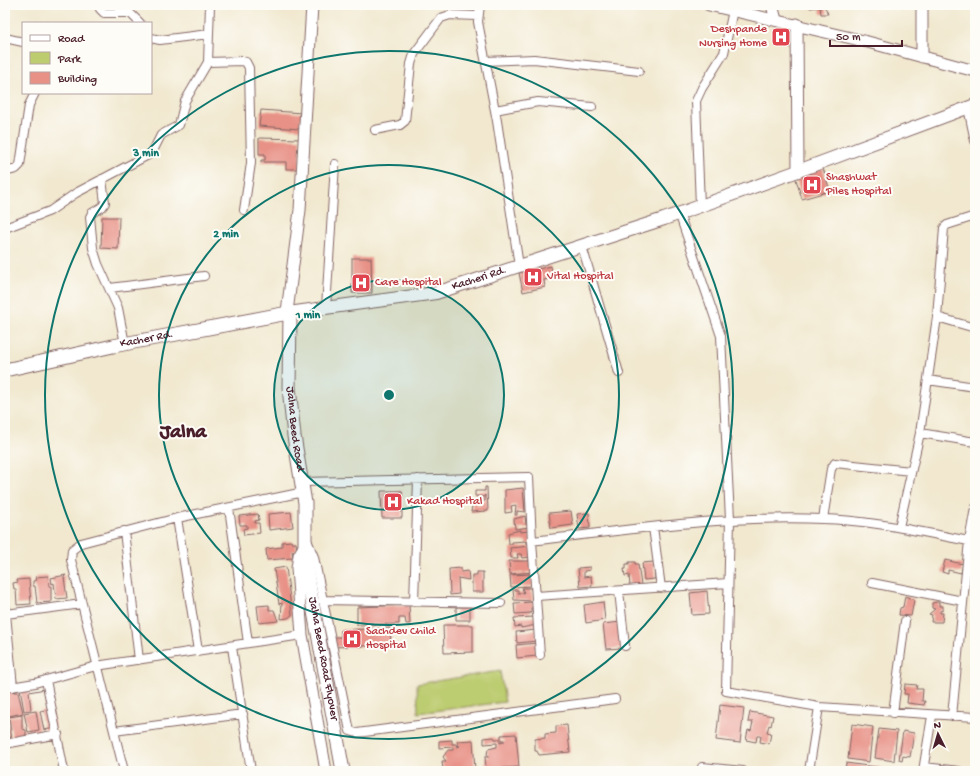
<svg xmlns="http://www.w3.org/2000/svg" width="980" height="776" viewBox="0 0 980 776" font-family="'Gochi Hand',sans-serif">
<rect width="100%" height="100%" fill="#fdfcf7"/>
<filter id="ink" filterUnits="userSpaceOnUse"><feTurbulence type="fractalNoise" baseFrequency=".025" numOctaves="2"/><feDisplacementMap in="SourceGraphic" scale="8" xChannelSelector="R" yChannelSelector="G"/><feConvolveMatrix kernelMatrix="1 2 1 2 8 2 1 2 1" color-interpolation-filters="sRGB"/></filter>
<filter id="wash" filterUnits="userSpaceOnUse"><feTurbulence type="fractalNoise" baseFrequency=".012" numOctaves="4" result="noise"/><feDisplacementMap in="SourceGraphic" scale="16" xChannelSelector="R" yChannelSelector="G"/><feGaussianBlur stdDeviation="0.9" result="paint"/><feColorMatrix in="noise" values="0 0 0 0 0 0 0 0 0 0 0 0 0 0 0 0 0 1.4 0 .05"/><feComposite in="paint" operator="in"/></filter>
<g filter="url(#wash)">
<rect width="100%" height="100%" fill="#f1e8cf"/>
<path fill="#bccc6f" stroke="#83764d" d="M500 671 505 702 418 713 417 684Z"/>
<g id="blocks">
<path fill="#e89287" d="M810 5H827L825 7 828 14H821L820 7 810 8Z
M261 110 302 113 300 129 259 126Z
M259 138 300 139V169H286V162H261V160H265V154H259Z
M823 168 830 191 802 199 795 176Z
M102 217H119L118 249 101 248Z
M352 258H371L372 293H352Z
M551 266 553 278 544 280 545 287 523 292 519 273Z
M485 487H487L488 511 471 512 473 500H477V506L481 505 480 501H485V495L484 497 475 496V491H485Z
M523 488 525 512 517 511V515H515L516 505 511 506 512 512 505 513V490Z
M381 491H402V518H382Z
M571 511 573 525 551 528 549 513Z
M291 512 293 527 269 530 268 514Z
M589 513 590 528 579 529 577 514Z
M258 514 259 520 255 521V523H259L260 533 244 535 243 529 247 528V525H240L239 516Z
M525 516 526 525 529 524V527L515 529 514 519Z
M520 530V532L530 531 531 543 526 544V541L512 542V544H509L508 533Z
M291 541 292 543H296L297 551H292L293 558 267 560 266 549 282 547V542Z
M531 546 532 557 522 558 521 554H517L518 558H511L510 548Z
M532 558 533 572 510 574 509 561H529V559Z
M945 560 963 564 961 573 948 570V574L942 572Z
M629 562H635V564H638L641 585 630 586 629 575 625 576 624 569H626V564H629Z
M654 562 655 579 644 580 642 563Z
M286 567 292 615 288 618 281 619 282 603 279 604 274 569Z
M590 567V570L584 571V577L591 576 592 586 580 587 578 568Z
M461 568V572L468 571 469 580 458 578 459 594 450 595 449 569Z
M477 572H483V592H472V575H477Z
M532 574 533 586 511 587 510 575Z
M66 575 64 577 67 598 56 599 54 583 52 584 51 578Z
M48 576 49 586H51V602L37 603 35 586H33V581L37 580 36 577Z
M29 579 31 604 17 605 16 589H14L13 583 18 582 17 580Z
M522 588H531L533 601 514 600 513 590H518V593H524Z
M707 591 709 614 692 615 690 593Z
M905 596 914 600 911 616 899 615 900 608 903 607Z
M534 602V607L531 608V613L515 614 514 603Z
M603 602 605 620 586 623 584 605Z
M937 602H939V606H943V610L940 611V613H943L942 622H931L932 615 929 614 935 609 932 608V603Z
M269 605V610H274L278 621 259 623 257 606Z
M409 605 410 624H406L405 618H399V624L357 625V607Z
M456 607H470V620H456Z
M535 617 536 625 521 628V626L515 627 514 618Z
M621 622 623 648 606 649 603 624Z
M443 625H473V652L444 653Z
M390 628 391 645 334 647V637H341V630Z
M536 630 537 641 517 643 516 632Z
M538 643V648H535L537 656 517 658 516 645Z
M905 684 917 685 916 689H923L922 701H925L924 705 907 703 908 694H904Z
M44 685 45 689 29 692 31 710 24 711 20 688Z
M14 688V692H18L23 713 9 716 5 690Z
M720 705 744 708 740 743 716 740Z
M51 709 55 728 44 730 40 711Z
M36 711 39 730 28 732 24 713Z
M750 712 773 716 771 726 769 725 767 732 771 733 769 744 760 742 761 736H757L756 742 746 740 748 730 751 731 753 722H748Z
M22 715V729L26 730V734L23 738 12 739 9 717Z
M5 718H7L10 739 5 740Z
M852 724 873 727 869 762 848 759Z
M567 725 570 752 539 755 537 751H535V739L545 738V734L556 733V726Z
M879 729 897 731 894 761 875 758Z
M903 731 914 733 910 757 903 756 902 761 899 760Z
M516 734 519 767 486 769 485 757H489L487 754 488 749 497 747V743L484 744V738L494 737 495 739H500V743L504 742V740H501V735Z
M452 740V744H456L457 747 460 746 458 745 457 741 473 740 475 770 443 771 442 761H446L443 757 448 750H453V747L439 748V741Z
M846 763 883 768V771H845Z"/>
</g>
</g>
<g filter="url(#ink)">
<use href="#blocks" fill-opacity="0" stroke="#846564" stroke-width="1"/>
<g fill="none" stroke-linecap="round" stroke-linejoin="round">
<defs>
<path id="minor" d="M99 5 100 9 104 13H130L140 23
M210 5 208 62 242 61 246 62 249 68 251 163 244 210
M480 5 478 22 497 121 519 266
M5 38 23 42
M151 38 160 40 209 34
M486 61 534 59 639 71
M968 108 975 141
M495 110 538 102 592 107
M375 130 400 125 405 121 411 64 414 54 441 18 450 15 478 16
M5 172 16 169 20 165 29 105 35 93
M102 179 105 203 102 207 92 213 90 217 93 248 98 264 118 308 125 344
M700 206 696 101 702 88 724 53 733 10
M679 213 721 336 730 519 726 691 819 707
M5 228 50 211 76 193 152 153 161 135 179 125 185 101 208 62
M582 246 619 373
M110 288 204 276
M326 308 335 164
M937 317 944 228 947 225 975 216
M975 328 937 317 920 433 975 442
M928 380 975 387
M303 482 529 477 532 541C629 530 725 515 822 519 871 520 921 532 969 541
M229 508 248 643
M177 518 198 651
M823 519 831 469 835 463 911 471
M653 527 661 588
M899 527 920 433
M124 531 139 660
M307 540 314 557 350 731 357 733 615 699
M532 541 540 655
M872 583 963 601
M619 591 625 646
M536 596 728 583
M322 600 501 603
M414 602 418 479
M5 604 13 687
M6 614 82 604
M232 647 251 771
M46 680 64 771
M5 688 35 683 96 666 302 635
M893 713 905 621
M952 716 969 541 975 508
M114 731 243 714
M5 744 58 734
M702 767 743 771
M924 767 959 771
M124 771 71 560 72 550 81 543 177 518 304 492
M809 771 819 707 975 717
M923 771 932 716"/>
<path id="tertiary" d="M709 5 864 41 975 71
M772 5 776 20
M922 5V57
M797 24 798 171
M287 312 300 210 312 5
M305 545 299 555 297 568 302 635 326 771"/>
<g id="secondary">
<path id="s1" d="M288 313 436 293 664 219 798 171 975 105"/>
</g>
<g id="primary">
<path id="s2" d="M5 370 113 346 288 313 290 315 289 387 294 436 305 503V562L343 771"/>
</g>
</defs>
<use href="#minor" stroke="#846564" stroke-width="10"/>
<use href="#tertiary" stroke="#846564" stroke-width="13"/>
<use href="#secondary" stroke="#846564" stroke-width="14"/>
<use href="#primary" stroke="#846564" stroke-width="15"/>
<use href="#minor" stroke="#fff" stroke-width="8"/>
<use href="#tertiary" stroke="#fff" stroke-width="11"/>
<use href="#secondary" stroke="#fff" stroke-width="12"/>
<use href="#primary" stroke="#fff" stroke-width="13"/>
</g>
</g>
<circle cx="389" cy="395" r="115" fill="#0f766e" fill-opacity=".12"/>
<g fill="none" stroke="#0f766e" stroke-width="2">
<circle cx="389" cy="395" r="115"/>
<circle cx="389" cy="395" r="230"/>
<circle cx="389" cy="395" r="344"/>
</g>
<defs>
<symbol id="hospital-square" viewBox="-11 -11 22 22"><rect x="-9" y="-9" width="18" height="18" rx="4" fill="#e0444e" stroke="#fdfcf7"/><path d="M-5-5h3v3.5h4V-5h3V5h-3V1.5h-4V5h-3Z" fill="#fff"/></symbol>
</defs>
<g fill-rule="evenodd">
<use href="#hospital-square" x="770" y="26" width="22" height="22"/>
<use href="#hospital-square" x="801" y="174" width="22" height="22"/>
<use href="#hospital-square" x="522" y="266" width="22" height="22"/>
<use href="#hospital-square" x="350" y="272" width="22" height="22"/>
<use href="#hospital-square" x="382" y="491" width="22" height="22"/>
<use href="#hospital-square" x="341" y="628" width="22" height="22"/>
</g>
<g text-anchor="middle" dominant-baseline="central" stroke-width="4" stroke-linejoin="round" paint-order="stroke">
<g font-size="12" fill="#be3a42" stroke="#fdfcf7" text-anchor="start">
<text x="767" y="30" text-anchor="end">Deshpande<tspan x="767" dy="14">Nursing Home</tspan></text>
<text x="826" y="178">Shashwat<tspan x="826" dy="14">Piles Hospital</tspan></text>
<text x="547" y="277">Vital Hospital</text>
<text x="375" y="283">Care Hospital</text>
<text x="407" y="502">Kakad Hospital</text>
<text x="366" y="632">Sachdev Child<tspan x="366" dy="14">Hospital</tspan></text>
</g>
<g font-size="12" fill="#4a1f2b" stroke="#fdfcf7">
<text stroke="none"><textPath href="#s1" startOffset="195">Kacheri Rd.</textPath></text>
<text stroke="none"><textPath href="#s2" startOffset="145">Kacher Rd.</textPath></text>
<text stroke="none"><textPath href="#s2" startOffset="406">Jalna Beed Road</textPath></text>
<text stroke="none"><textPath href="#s2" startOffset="638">Jalna Beed Road Flyover</textPath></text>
</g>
<g font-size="20" font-weight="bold" fill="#4a1f2b" stroke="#fdfcf7">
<text x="183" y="433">Jalna</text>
</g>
</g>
<circle cx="389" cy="395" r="6" fill="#0f766e" stroke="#fdfcf7" stroke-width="2"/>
<g font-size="12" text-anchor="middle" font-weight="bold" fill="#0f766e" stroke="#fdfcf7" stroke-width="4" stroke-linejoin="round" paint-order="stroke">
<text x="146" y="156">3 min</text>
<text x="226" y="237">2 min</text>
<text x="308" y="318">1 min</text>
</g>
<rect width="980" height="776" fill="none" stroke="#fdfcf7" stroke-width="20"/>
<rect x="22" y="22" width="130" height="72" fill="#fdfcf7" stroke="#b5a4a5"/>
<rect x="30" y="35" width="20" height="6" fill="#ffffff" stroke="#b5a4a5"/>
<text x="58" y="42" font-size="12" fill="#4a1f2b">Road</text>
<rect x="30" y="52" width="20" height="12" fill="#bccc6f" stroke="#b5a4a5"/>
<text x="58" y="62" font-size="12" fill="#4a1f2b">Park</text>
<rect x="30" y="72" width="20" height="12" fill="#e89287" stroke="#b5a4a5"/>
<text x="58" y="82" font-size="12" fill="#4a1f2b">Building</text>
<g transform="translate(938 734) rotate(355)" stroke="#fdfcf7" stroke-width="3" paint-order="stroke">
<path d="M0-3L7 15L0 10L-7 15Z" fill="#4a1f2b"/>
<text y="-6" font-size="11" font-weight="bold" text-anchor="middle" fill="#4a1f2b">N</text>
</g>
<path d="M830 40v6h72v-6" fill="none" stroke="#4a1f2b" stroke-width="2"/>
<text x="836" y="40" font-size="12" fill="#4a1f2b" stroke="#fdfcf7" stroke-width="3" paint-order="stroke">50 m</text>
</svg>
